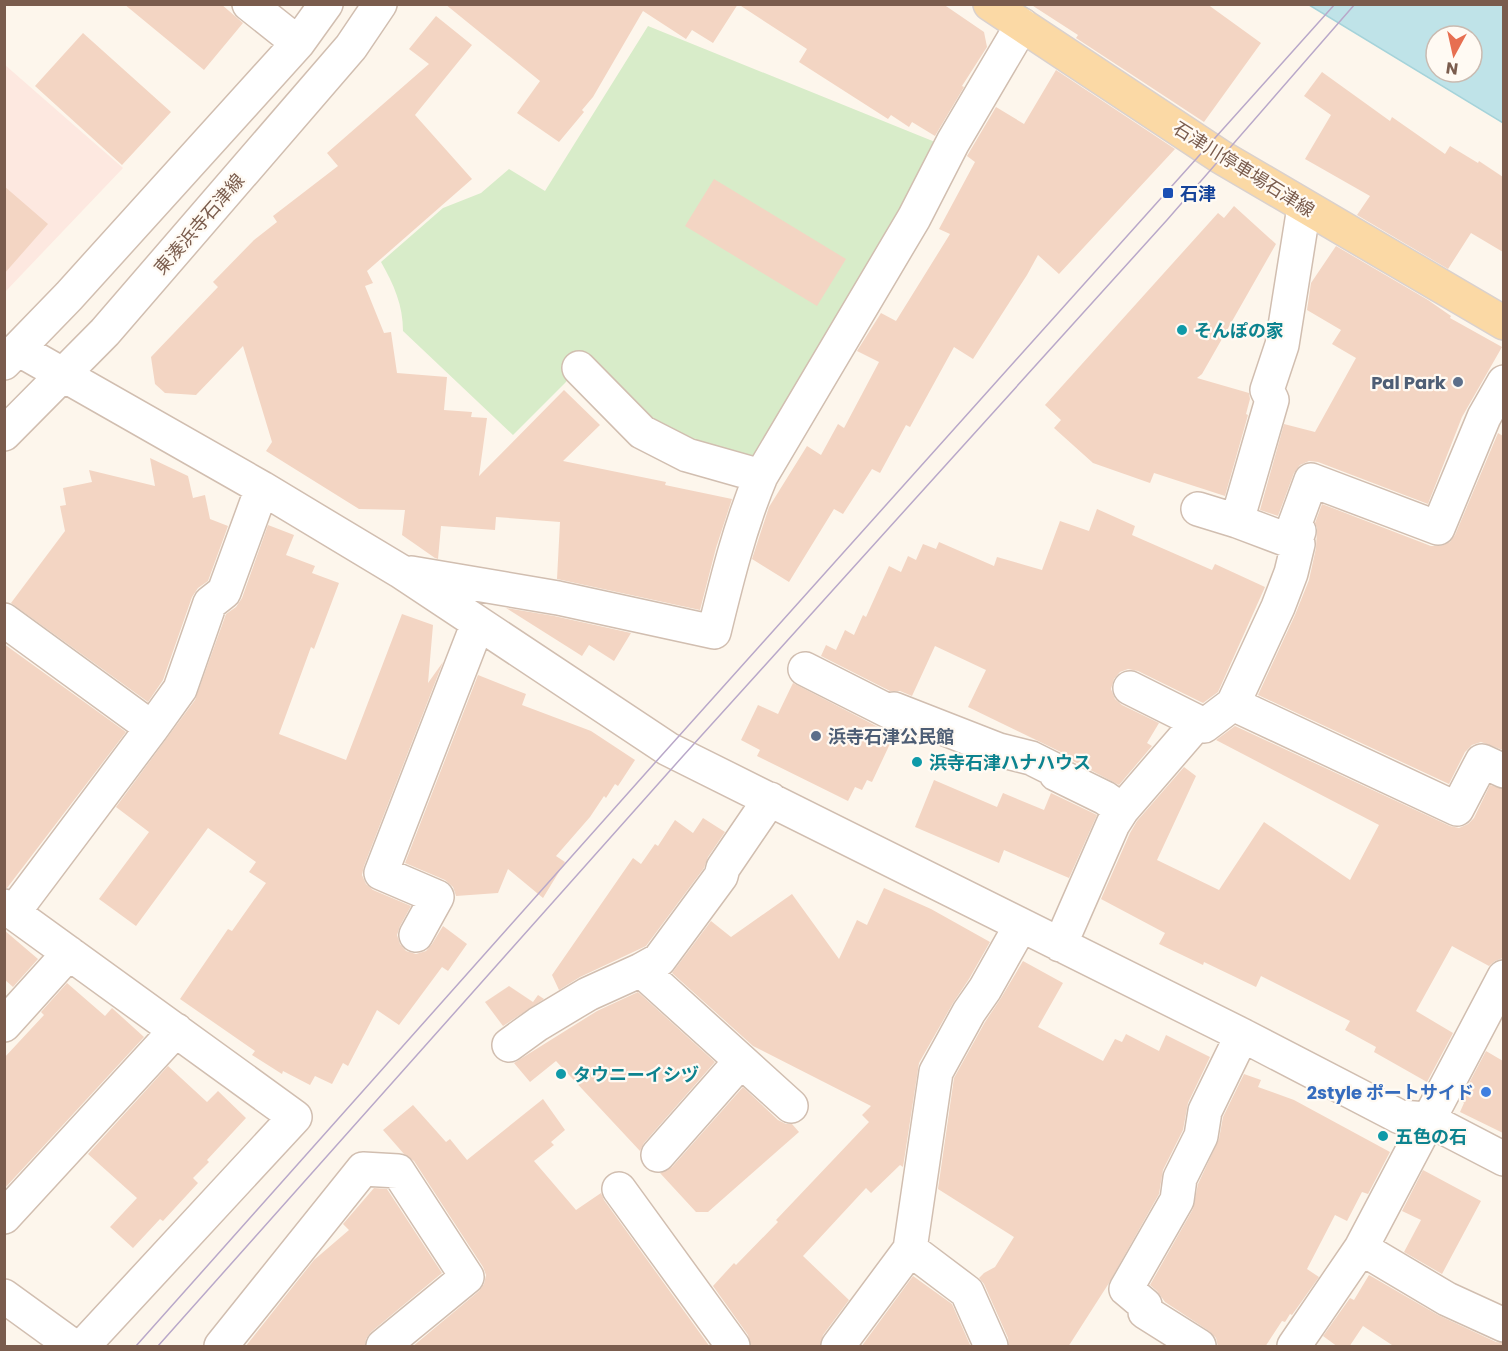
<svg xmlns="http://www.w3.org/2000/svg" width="1508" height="1351" viewBox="0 0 1508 1351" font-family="Poppins,'Noto Sans JP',sans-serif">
<rect width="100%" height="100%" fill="#fdf6ec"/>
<path fill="#fde8e0" d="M5 65 123 168 5 292Z"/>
<path fill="#d8ecc9" d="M648 26 940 144 755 469 689 449 581 363 565 383 513 435 403 331C403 305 394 285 381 262L443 208 481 193 509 169 545 191Z"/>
<path fill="#bfe3e8" stroke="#a5d3da" stroke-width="1.5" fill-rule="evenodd" d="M1309 5H1503V123ZM1436 36H1472V72H1436Z"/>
<path fill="#f3d5c3" d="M124 4H221L243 23 204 70Z
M445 4H738L713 43 692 30 686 39 643 11 593 97 582 110 584 112 559 142 517 113 540 81Z
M738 4H943L984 32 987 47 962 86 964 87 935 136 912 122 909 127 891 115 888 119 799 62 807 49Z
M1030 4H1207L1261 43 1204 122 1076 38 1078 35Z
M436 16 472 45 415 115 472 179 367 271 373 283 365 286 384 333 391 332 397 373 447 377 444 410 472 412 471 417 487 418 479 476 564 390 600 425 563 461 666 482 665 485 732 499 716 548 700 610 557 579 560 522 496 517 495 530 441 526 438 559 435 558 402 535 405 510 359 509 266 451 272 442 243 346 196 395 165 393 155 384 151 357 218 287 213 282 254 240 277 222 273 216 338 166 327 153 429 64 409 49Z
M83 33 171 112 122 165 35 86Z
M1056 70 1175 149 1059 274 1038 255 1027 275 973 359 954 347 910 427 906 425 880 473 872 469 843 514 834 509 789 582 752 559 769 507 807 446 821 455 838 424 844 428 879 362 857 351 881 313 896 321 950 234 939 229 975 162 967 156 996 107 1024 124Z
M1322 72 1390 121 1392 117 1445 154 1450 146 1478 163 1479 161 1503 177V252L1471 233 1448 269 1357 215 1370 196 1305 159 1331 115 1304 96Z
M714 179 846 259 817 306 685 226Z
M4 186 48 224 4 274Z
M1234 206 1276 244 1202 374 1197 378 1249 393 1250 399 1246 414 1248 415 1225 496 1154 473 1150 483 1093 463 1054 428 1061 420 1045 405 1218 213 1224 218Z
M1336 246 1428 300 1451 316 1450 318 1502 347 1462 417 1428 504 1318 462 1309 461 1300 465 1294 473 1278 516 1260 510 1284 424 1315 432 1356 358 1332 344 1341 330 1307 310 1311 283Z
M1498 433 1503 436V750L1481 742 1472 745 1465 752 1449 784 1258 695 1295 615 1309 580 1316 548 1317 528 1315 523 1322 504 1431 546H1441L1450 542 1455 535Z
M150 458 188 476 193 498 205 495 210 519 228 526 208 581 198 588 192 597 163 680 148 702 11 603 65 531 60 506 66 505 63 488 92 482 89 470 155 486Z
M1097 509 1135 526 1132 535 1212 570 1215 564 1265 587 1218 692 1203 703 1138 671 1128 669 1120 672 1114 679 1111 689 1115 699 1122 705 1159 723 1147 743 1152 746 1119 785 1073 761 1065 754 968 707 986 670 935 646 912 696 900 691H890L821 656 826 645 836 650 845 630 854 635 863 615 866 617 889 566 901 572 908 556 916 560 923 544 936 549 939 542 994 566 997 557 1042 570 1060 521 1089 531Z
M268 525 294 535 286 555 315 566 312 573 339 583 314 649 311 647 279 734 346 760 402 614 433 625 428 683 443 662 364 866 362 875 366 884 373 890 411 906 400 926 397 935 400 944 406 951 416 954 426 951 432 944 443 926 467 944 448 971 442 967 399 1025 377 1010 348 1066 343 1063 332 1084 315 1076 310 1085 283 1071 282 1074 252 1055 255 1051 180 999 228 929 232 931 266 883 249 872 256 862 208 828 136 926 99 899 149 832 116 807 195 700 226 614 236 607 242 598Z
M506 608 554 616 631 633 614 661 589 645 582 656Z
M4 644 126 732 7 888H4Z
M478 675 526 694 522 705 591 731 635 760 618 786 615 784 606 798 604 796 590 817 556 856 565 862 543 898 508 869 498 893 456 896 453 887 445 880 405 863Z
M793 683 884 730 896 731 872 782 867 780 862 790 855 787 848 801 757 756 760 750 741 740 758 705 778 714Z
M1235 726 1450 826 1459 828 1468 824 1474 818 1490 785 1503 789V958L1495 961 1489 966 1452 946 1416 1011 1453 1033 1427 1082 1374 1052 1376 1047 1345 1030 1350 1021 1261 976 1256 987 1204 962 1203 965 1159 944 1165 933 1101 899 1130 833 1137 821 1184 767 1196 776 1157 860 1219 890 1264 822 1350 880 1379 825 1216 740Z
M934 780 997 807 1003 793 1044 810 1051 793 1097 815 1069 878 1004 850 999 863 915 827Z
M703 818 725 832 708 857 704 868 646 946 580 977 559 990 552 975 633 858 641 864 655 844 658 846 675 820 693 833Z
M884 888 931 909 990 942 969 979 953 1003 919 1063 903 1167 900 1165 871 1193 866 1188 803 1256 849 1300 823 1335 820 1347H751L748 1335 713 1286 734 1263 736 1265 778 1222 776 1220 869 1122 862 1115 871 1106 753 1046 672 973 711 921 731 937 792 894 839 959 857 920 867 925Z
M4 930 38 959 13 987 4 979Z
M1023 961 1063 983 1038 1027 1103 1061 1115 1039 1122 1042 1126 1034 1159 1051 1166 1035 1210 1057 1188 1103 1183 1130 1163 1170 1159 1194 1109 1283 1068 1347H1009L1008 1338 984 1284 979 1278 984 1273 995 1267 1014 1237 938 1189 954 1078 985 1022 1001 998Z
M67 983 105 1016 112 1008 144 1037 4 1189V1058L44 1015 41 1012Z
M509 986 533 1002 538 995 544 999 503 1026 485 1002Z
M638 992 715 1062 644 1143 640 1151 556 1061 530 1082 514 1063 597 1011Z
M1486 1051 1503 1061V1133L1460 1112 1464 1103 1460 1100Z
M168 1066 207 1102 218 1091 246 1118 207 1160 209 1162 193 1178 198 1183 163 1221 160 1219 133 1248 110 1227 137 1198 88 1154Z
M1244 1074 1261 1080 1258 1087 1294 1100 1390 1152 1368 1194 1362 1192 1347 1221 1335 1215 1307 1269 1319 1277 1292 1315 1290 1314 1285 1322 1282 1321 1265 1347H1218L1216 1338 1209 1331 1165 1302 1157 1291 1150 1285 1193 1209 1198 1184 1219 1139 1223 1117Z
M743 1087 778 1120 786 1124H792L799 1132 708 1212H696L660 1173 672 1167Z
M543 1099 565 1130 551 1142 554 1145 534 1161 576 1210 601 1193 604 1200 710 1347H412L479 1291 484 1284 486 1275 483 1267 414 1161 404 1154 383 1130 413 1105 446 1142 450 1139 467 1160Z
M1423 1170 1481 1201 1442 1274 1404 1252 1421 1220 1402 1211Z
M374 1188 387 1189 442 1273 371 1332 366 1339 365 1347H245L314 1260 349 1230 343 1224Z
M1369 1275 1438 1315 1496 1342 1503 1343V1347H1395L1363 1326 1349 1347H1338L1323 1336 1350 1298 1354 1300Z
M913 1276 952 1304 971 1347H861Z"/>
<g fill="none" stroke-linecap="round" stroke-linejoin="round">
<defs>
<path id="minor" d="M249 4 298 43
M18 349 262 488 400 571 668 749 1242 1035 1400 1117 1427 1119 1504 1159
M4 363 69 296 298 43 326 4
M579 368 642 432 687 455 761 476
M4 434 105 332 351 47 380 4
M1198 509 1237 521
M1295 543 1299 531 1293 529 1311 480 1438 528 1484 417 1504 382
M411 573 558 598 714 632C727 579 740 526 761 476L914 218 953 142 1022 25
M4 620 152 728
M805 669 892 713 894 709 999 750 1031 758 1057 771 1056 774 1105 798 1122 810
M1130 688 1198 722
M1233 704 1457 809 1482 761 1504 771
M4 906 295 1117 83 1346
M13 913 152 728 180 689 210 603 224 592 262 488
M416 935 437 897 381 873 478 623
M1060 945 1113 824 1122 810 1198 722 1204 726 1233 704 1278 607 1291 573 1298 544 1237 521 1272 400 1267 390 1282 345 1304 207
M641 970 791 1106
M4 1025 69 953
M509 1045 538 1024 588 994 641 970 659 960 721 876 723 868 770 799
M658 1155 740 1062
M619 1189 733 1346
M4 1217 176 1030
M1361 1248 1447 1299 1504 1325
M910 1249 967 1292 991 1346
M4 1296 73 1346
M221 1346 363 1169 398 1171 467 1277 383 1346
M838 1346 910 1249 936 1072 969 1012 985 989 1021 925
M1199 1346 1145 1312V1305L1126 1289 1177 1200 1180 1178 1201 1136 1205 1111 1242 1035
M1294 1346 1361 1248 1504 977"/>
<path id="major" d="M990 4 1221 157 1504 323"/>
</defs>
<use href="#minor" stroke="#d1beb0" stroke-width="36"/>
<use href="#major" stroke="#dad1cd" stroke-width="36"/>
<use href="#minor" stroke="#fff" stroke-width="33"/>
<use href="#major" stroke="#fbd9a5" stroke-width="33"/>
<path stroke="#b9a8c9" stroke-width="1.5" d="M136 1346 653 765 1335 4
M158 1346 683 756 1167 220 1355 4"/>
</g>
<rect fill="#1a4fb4" stroke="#fffaf3" stroke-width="2" x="1162" y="187" width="12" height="12" rx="3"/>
<g fill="#0f9aa8" stroke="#fffaf3" stroke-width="2">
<circle cx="1182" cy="330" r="6"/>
<circle cx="917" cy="762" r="6"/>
<circle cx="561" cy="1074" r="6"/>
<circle cx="1383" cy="1136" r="6"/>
</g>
<g fill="#5c6f8a" stroke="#fffaf3" stroke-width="2">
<circle cx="1458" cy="382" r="6"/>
<circle cx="816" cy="736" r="6"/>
</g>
<circle fill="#3f7fe0" stroke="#fffaf3" stroke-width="2" cx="1486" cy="1092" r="6"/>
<g text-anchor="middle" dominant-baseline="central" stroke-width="4.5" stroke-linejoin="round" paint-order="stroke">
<g font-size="18" fill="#7a5c4d" stroke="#fffaf3">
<text transform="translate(1244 169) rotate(32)">石津川停車場石津線</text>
<text transform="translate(199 224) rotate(-49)">東湊浜寺石津線</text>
</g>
<g font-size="18" font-weight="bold" fill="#164399" stroke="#fffaf3" text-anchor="start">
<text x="1180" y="193">石津</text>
</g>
<g font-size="18" font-weight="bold" fill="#0d838f" stroke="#fffaf3" text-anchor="start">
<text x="1194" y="330">そんぽの家</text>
<text x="929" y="762">浜寺石津ハナハウス</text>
<text x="573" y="1074">タウニーイシヅ</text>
<text x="1395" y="1136">五色の石</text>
</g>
<g font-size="18" font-weight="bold" fill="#4e5e75" stroke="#fffaf3" text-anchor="end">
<text x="1446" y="382">Pal Park</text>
<text x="828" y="736" text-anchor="start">浜寺石津公民館</text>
</g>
<g font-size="18" font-weight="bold" fill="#366cbe" stroke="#fffaf3" text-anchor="end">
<text x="1474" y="1092">2style ポートサイド</text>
</g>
</g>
<rect width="1508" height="1351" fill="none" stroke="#7a5c4d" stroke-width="12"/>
<g transform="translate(1454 54) rotate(188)"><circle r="28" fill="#fffaf3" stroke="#cabbb1" stroke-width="1.5"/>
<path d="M0-4.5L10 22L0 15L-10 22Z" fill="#e76f51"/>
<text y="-9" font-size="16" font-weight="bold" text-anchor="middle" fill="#7a5c4d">N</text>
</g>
</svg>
